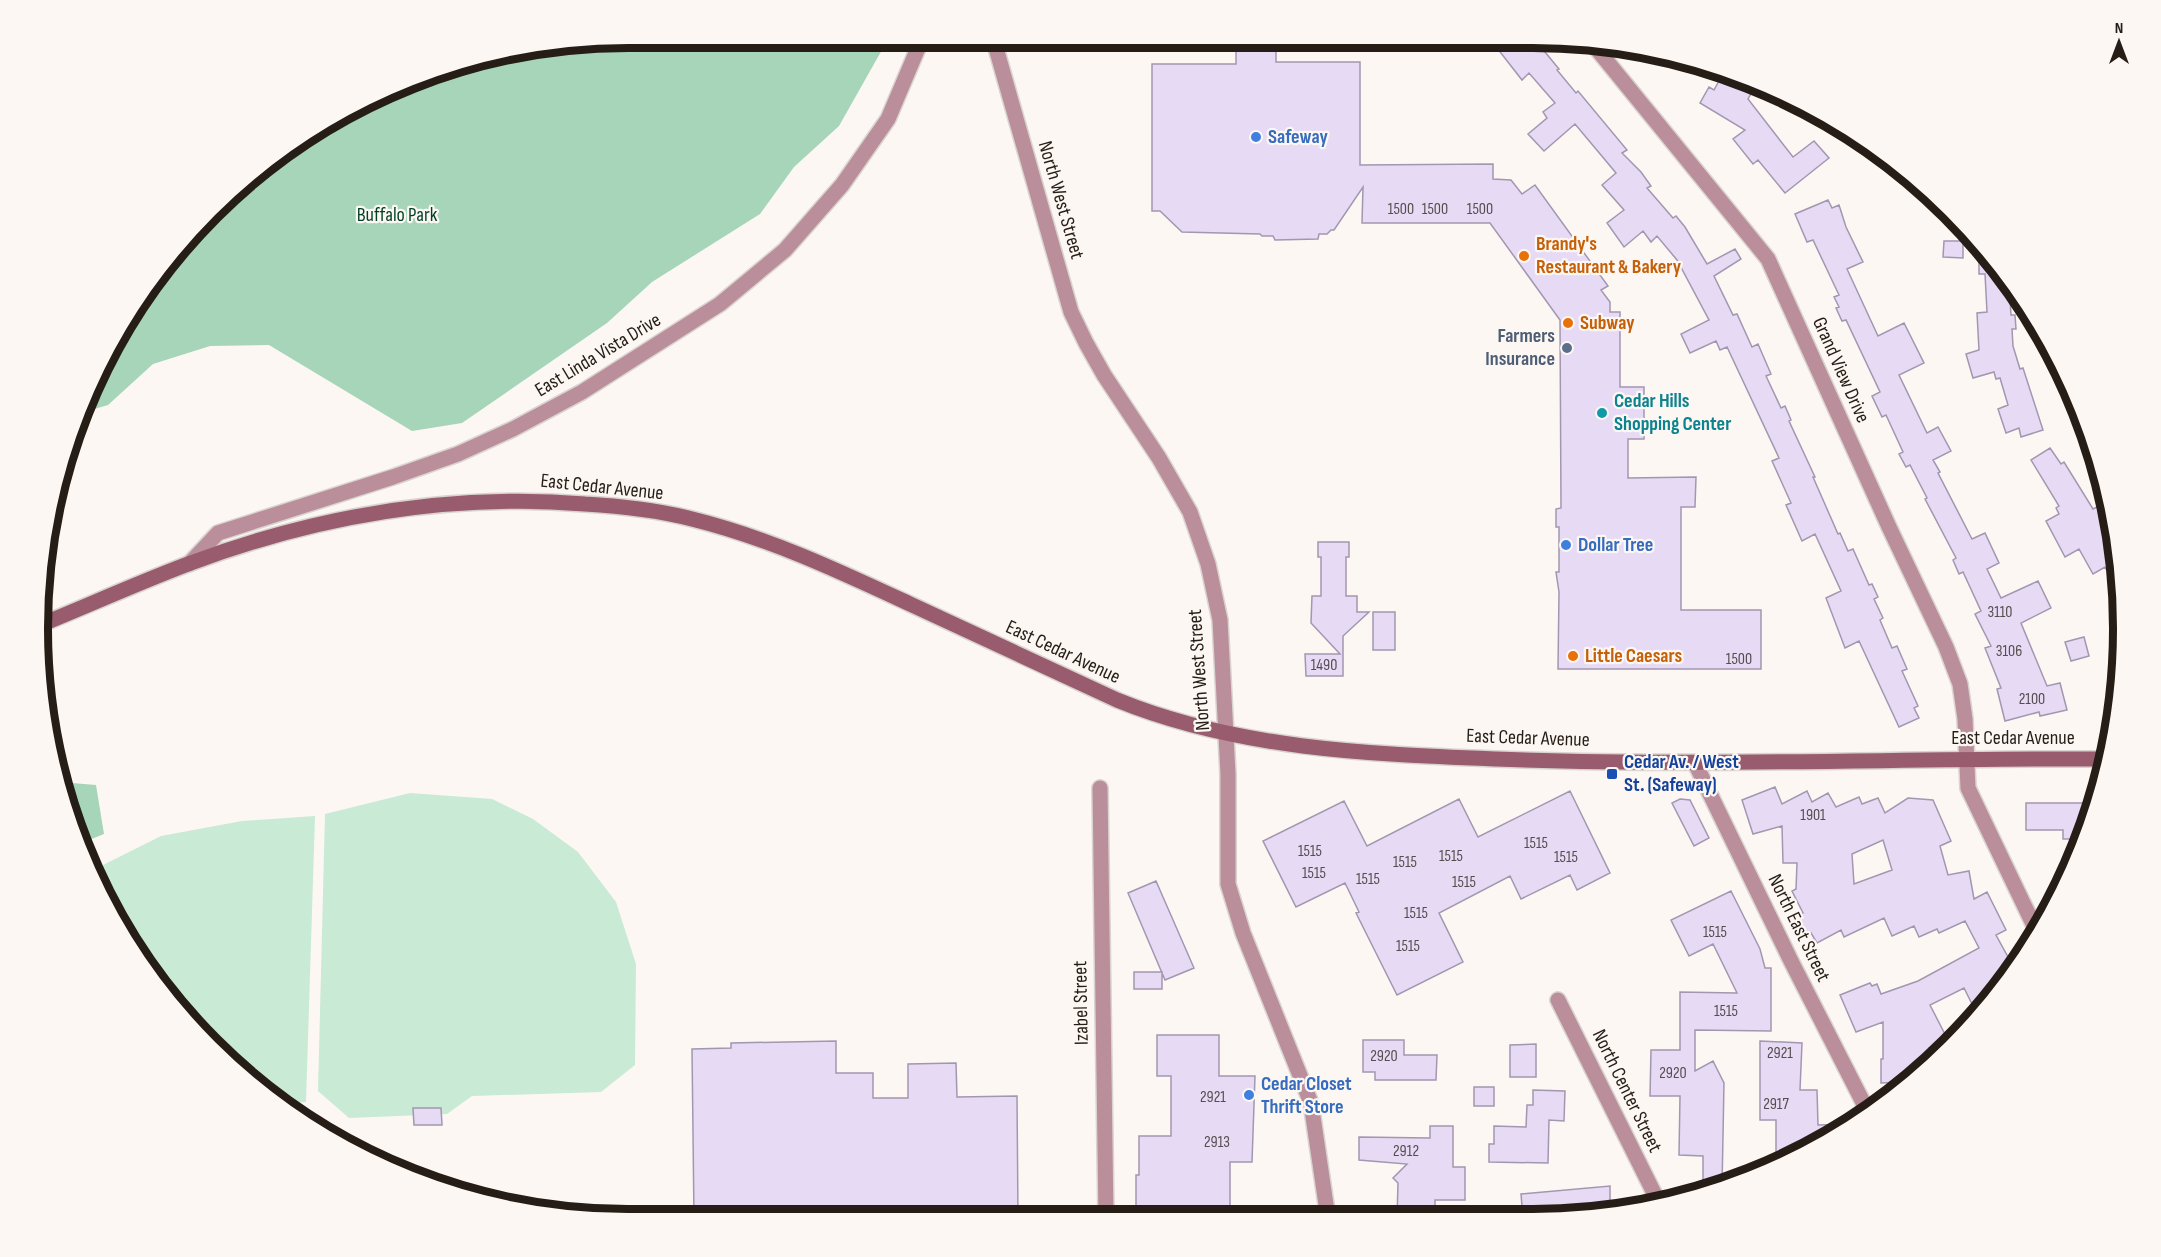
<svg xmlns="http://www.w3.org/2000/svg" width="2161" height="1257" viewBox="0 0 2161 1257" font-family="'Sofia Sans Condensed',sans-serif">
<rect width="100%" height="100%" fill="#fcf7f3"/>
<path fill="#c9ead5" d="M410 793 492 799 533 819 578 852 616 902 636 964 635 1065 601 1092 472 1096 447 1114 349 1118 318 1091 325 814Z
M315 816 306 1102 282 1104 184 1018 117 924 92 873 95 869 161 836 242 821Z"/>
<path fill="#a6d5b9" d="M887 41 839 126 794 167 760 214 652 282 607 323 462 423 412 431 269 345 210 346 153 364 108 405 81 413 98 367 137 300 210 211 269 159 367 99 439 69 551 43Z
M60 782 96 785 104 834 79 844Z"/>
<path fill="#e6daf5" stroke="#a297b0" stroke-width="1.5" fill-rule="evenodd" d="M1490 39H1540L1548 49 1545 52 1559 69 1557 70 1576 93 1578 91 1627 150 1622 153 1641 172 1651 186 1647 188 1673 218 1676 216 1685 227 1707 264 1735 249 1741 259 1714 276 1733 315 1737 314 1752 347 1758 344 1771 374 1766 376 1781 408 1785 406 1791 420 1789 421 1815 477H1813L1838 534 1840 533 1848 551 1853 549 1869 585 1872 584 1878 597 1874 599 1883 618 1880 620 1892 648 1897 646 1907 669 1902 671 1918 706 1914 708 1919 718 1899 727 1859 641 1845 648 1826 598 1841 591 1815 534 1802 541 1786 505 1791 503 1772 461 1779 458 1727 347 1720 350 1716 341 1690 353 1681 334 1709 320 1677 260 1657 236 1651 242 1643 231 1624 247 1607 223 1624 210 1602 185 1616 173 1575 124 1544 151 1528 134 1547 118 1543 112 1555 103 1529 73 1522 80Z
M1236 40H1276V62H1360V165L1493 164V179L1511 180 1522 194 1535 185 1608 286 1601 290 1610 302V312H1620V387H1644V439H1628V478L1696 477 1695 507H1681V610H1761V669H1558L1559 592 1556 572H1559V527H1556V509L1561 508 1560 320 1490 223H1362L1363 187 1334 230H1331L1327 234H1319L1318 239 1275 240 1273 236H1262L1260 234 1182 232 1160 211H1152V64H1236Z
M1725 70 1756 85 1748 99 1793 157 1814 141 1829 158 1785 193 1758 160 1753 164 1733 139 1745 130 1700 103 1709 87 1714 90Z
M1828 200 1832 208 1839 205 1846 227 1863 262 1847 269 1878 336 1904 323 1924 363 1899 375 1927 433 1938 427 1951 451 1933 460 1940 472 1938 473 1972 539 1985 533 1999 563 1987 569 2001 598 2038 581 2051 608 2021 623 2047 686 2060 683 2067 710 2040 716 2039 712 2005 721 1997 689 2001 688 1985 648 1991 646 1975 614 1981 611 1963 572 1959 574 1953 560 1956 558 1925 499 1927 498 1910 465 1906 467 1899 454 1903 452 1886 415 1882 417 1872 396 1880 392 1846 320 1842 321 1836 308 1839 307 1834 297 1839 295 1813 240 1807 242 1795 214Z
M1944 241H1963V258L1943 257Z
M1979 245 2009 282 2011 315H2015L2016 329H2012L2013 346 2020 369 2023 368 2043 430 2021 437 2019 428 2006 433 1998 409 2008 405 2000 378 1996 379 1994 372 1973 378 1966 354 1979 350 1977 313 1987 312 1985 274H1979Z
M2050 448 2061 464 2064 462 2093 509 2097 507 2110 529 2115 539 2120 592 2105 567 2093 574 2079 549 2065 557 2046 521 2059 514 2056 508 2059 506 2031 460Z
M1318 542H1349V557H1346V596H1357V612H1369L1343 636V676H1306L1305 654H1340L1311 623 1312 596H1321V557H1318Z
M1373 612H1395V650H1373Z
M2084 637 2089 656 2071 661 2065 642Z
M1775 787 1782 804 1807 791 1812 802 1828 793 1836 807 1859 797 1862 804 1878 798 1885 813 1908 798 1933 800 1951 841 1940 846 1948 875 1969 871 1974 899 1987 892 2006 930 1996 935 2014 968 1977 1014 1964 988 1930 1005 1951 1046 1947 1049 1929 1048 1930 1062 1904 1082 1881 1083V1059H1883V1022L1856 1032 1840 995 1870 983 1872 986 1877 984 1881 994 1918 981 1979 948 1965 921 1939 933 1937 929 1919 937 1914 926 1892 936 1884 918 1844 937 1841 930 1817 943 1811 933 1804 936 1795 917 1803 913 1792 891 1796 889 1797 863H1783L1782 826 1753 834 1742 800ZM1883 840 1892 870 1854 884 1852 854Z
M1570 791 1610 873 1577 890 1570 875 1521 899 1510 876 1439 913 1463 962 1397 995 1356 913 1359 912 1345 883 1296 907 1263 841 1344 801 1367 846 1459 799 1478 837Z
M1680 799 1690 800 1709 838 1694 846 1672 803Z
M2026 803H2094L2083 839H2063V830H2026Z
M1156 881 1194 968 1165 980 1128 893Z
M1731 891 1760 949 1765 968H1771V1031L1695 1030V1071L1713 1061 1724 1083 1722 1188 1703 1192V1156L1679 1155 1680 1096H1650L1651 1050H1680V992L1737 993 1713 944 1689 956 1671 920Z
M1134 972H1162V989H1134Z
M1157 1035H1219V1076H1255L1252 1162H1230V1218H1136V1175H1139V1136H1171V1076H1157Z
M1363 1040H1404V1055H1437L1436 1080H1375V1072H1363Z
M836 1041V1073H873V1098H908V1064L956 1063 957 1097 1017 1096 1018 1218H694L692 1049 731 1048V1043Z
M1760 1041 1802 1043 1800 1090H1817L1818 1125 1849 1124 1828 1140 1791 1157H1776V1120H1760Z
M1536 1044V1077H1510V1045Z
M1474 1087H1494V1106H1474Z
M1533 1090 1565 1091 1564 1121 1549 1120 1548 1163 1489 1162V1144H1494V1126L1526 1127 1527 1105H1533Z
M413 1108H441L442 1125H414Z
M1430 1126H1453V1167H1465V1200H1435V1218H1397L1398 1183 1393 1178 1407 1164 1359 1160V1137L1430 1138Z
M1610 1186V1207H1558L1559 1218H1523L1521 1194Z"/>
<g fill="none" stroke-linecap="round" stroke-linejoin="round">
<defs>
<path id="minor" d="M1592 43 1768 259 1889 527 1946 647 1960 684 1965 719 1968 788 2037 932
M1695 763 1791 961 1867 1110
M1100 788 1106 1218
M1558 1000 1658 1201"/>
<path id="tertiary" d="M994 41 1071 312 1086 343 1104 375 1159 458 1190 512 1208 564 1220 620 1228 774V884L1243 933 1311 1103 1328 1218
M189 564 218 533 393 477 458 454 513 429 582 392 720 304 785 250 842 185 888 119 921 41"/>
<path id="secondary" d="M40 625C89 605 138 583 188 564 316 516 449 493 585 504 621 506 657 510 692 519 769 538 839 571 910 604 979 636 1048 668 1117 700 1237 749 1368 754 1496 759 1700 767 1904 758 2107 759"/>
</defs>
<use href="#minor" stroke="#dad4d0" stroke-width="18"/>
<use href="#tertiary" stroke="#dad4d0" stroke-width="18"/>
<use href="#secondary" stroke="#dad4d0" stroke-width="18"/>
<use href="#minor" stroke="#ba8e9b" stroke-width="15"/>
<use href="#tertiary" stroke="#ba8e9b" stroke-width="15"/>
<use href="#secondary" stroke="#995b6e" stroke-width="15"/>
</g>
<g fill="#3f7fe0" stroke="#fcf7f3" stroke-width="2">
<circle cx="1256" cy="137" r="6"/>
<circle cx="1566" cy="545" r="6"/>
<circle cx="1249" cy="1095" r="6"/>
</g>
<g fill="#e8710a" stroke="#fcf7f3" stroke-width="2">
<circle cx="1524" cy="256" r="6"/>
<circle cx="1568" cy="323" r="6"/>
<circle cx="1573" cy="656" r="6"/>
</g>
<circle fill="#5c6f8a" stroke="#fcf7f3" stroke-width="2" cx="1567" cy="348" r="6"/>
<circle fill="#0f9aa8" stroke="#fcf7f3" stroke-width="2" cx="1602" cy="413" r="6"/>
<rect fill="#1a4fb4" stroke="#fcf7f3" stroke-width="2" x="1606" y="768" width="12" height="12" rx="3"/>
<g text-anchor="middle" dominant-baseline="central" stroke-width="4.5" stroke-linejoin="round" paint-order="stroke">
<g font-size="16" fill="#564d4e">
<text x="1401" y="209">1500</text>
<text x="1435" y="209">1500</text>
<text x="1480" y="209">1500</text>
<text x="2000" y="612">3110</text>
<text x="2009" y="651">3106</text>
<text x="1739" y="659">1500</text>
<text x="1324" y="665">1490</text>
<text x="2032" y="699">2100</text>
<text x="1813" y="815">1901</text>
<text x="1536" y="843">1515</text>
<text x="1310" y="851">1515</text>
<text x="1451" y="856">1515</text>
<text x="1566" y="857">1515</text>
<text x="1405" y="862">1515</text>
<text x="1314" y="873">1515</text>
<text x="1368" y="879">1515</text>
<text x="1464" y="882">1515</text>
<text x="1416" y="913">1515</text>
<text x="1715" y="932">1515</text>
<text x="1408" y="946">1515</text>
<text x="1726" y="1011">1515</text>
<text x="1780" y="1053">2921</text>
<text x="1384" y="1056">2920</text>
<text x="1673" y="1073">2920</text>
<text x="1213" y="1097">2921</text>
<text x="1776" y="1104">2917</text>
<text x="1217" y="1142">2913</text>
<text x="1406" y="1151">2912</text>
</g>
<g font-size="20" font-weight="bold" fill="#366cbe" stroke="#fcf7f3" text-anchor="start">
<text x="1268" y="137">Safeway</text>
<text x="1578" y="545">Dollar Tree</text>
<text x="1261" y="1084">Cedar Closet<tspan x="1261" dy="23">Thrift Store</tspan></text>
</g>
<g font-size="20" fill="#261e16" stroke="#fcf7f3">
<text transform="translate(1061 200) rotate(74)">North West Street</text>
<text transform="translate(598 355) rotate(-31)">East Linda Vista Drive</text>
<text transform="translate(1841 370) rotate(66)">Grand View Drive</text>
<text transform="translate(602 487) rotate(6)">East Cedar Avenue</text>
<text transform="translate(1063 652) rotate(25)">East Cedar Avenue</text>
<text transform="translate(1199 670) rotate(-94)">North West Street</text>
<text transform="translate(1528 738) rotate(2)">East Cedar Avenue</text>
<text x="2013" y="738">East Cedar Avenue</text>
<text transform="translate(1799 928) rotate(64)">North East Street</text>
<text transform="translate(1081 1003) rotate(-91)">Izabel Street</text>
<text transform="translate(1627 1091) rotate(64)">North Center Street</text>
</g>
<g font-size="20" fill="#013f25" stroke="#fcf7f3">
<text x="397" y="215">Buffalo Park</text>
</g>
<g font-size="20" font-weight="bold" fill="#c56008" stroke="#fcf7f3" text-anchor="start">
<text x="1536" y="244">Brandy's<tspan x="1536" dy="23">Restaurant &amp; Bakery</tspan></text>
<text x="1580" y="323">Subway</text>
<text x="1585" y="656">Little Caesars</text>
</g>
<g font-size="20" font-weight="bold" fill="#4e5e75" stroke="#fcf7f3" text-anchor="end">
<text x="1555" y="336">Farmers<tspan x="1555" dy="23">Insurance</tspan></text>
</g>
<g font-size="20" font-weight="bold" fill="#0d838f" stroke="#fcf7f3" text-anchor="start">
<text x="1614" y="401">Cedar Hills<tspan x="1614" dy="23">Shopping Center</tspan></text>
</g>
<g font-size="20" font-weight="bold" fill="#164399" stroke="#fcf7f3" text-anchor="start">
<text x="1624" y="762">Cedar Av. / West<tspan x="1624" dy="23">St. (Safeway)</tspan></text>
</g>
</g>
<path d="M0 0H2161V1257H0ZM628 48H1533A580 580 0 0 1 2113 628V629A580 580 0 0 1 1533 1209H628A580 580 0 0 1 48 629V628A580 580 0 0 1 628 48Z" fill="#fcf7f3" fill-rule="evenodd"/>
<path fill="none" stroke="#261e16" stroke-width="8" d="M628 48H1533A580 580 0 0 1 2113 628V629A580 580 0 0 1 1533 1209H628A580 580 0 0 1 48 629V628A580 580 0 0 1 628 48Z"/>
<g transform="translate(2119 42)" stroke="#fcf7f3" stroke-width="4.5" paint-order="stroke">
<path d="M0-4.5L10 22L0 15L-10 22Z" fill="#261e16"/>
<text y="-9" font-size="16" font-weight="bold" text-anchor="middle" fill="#261e16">N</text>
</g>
</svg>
